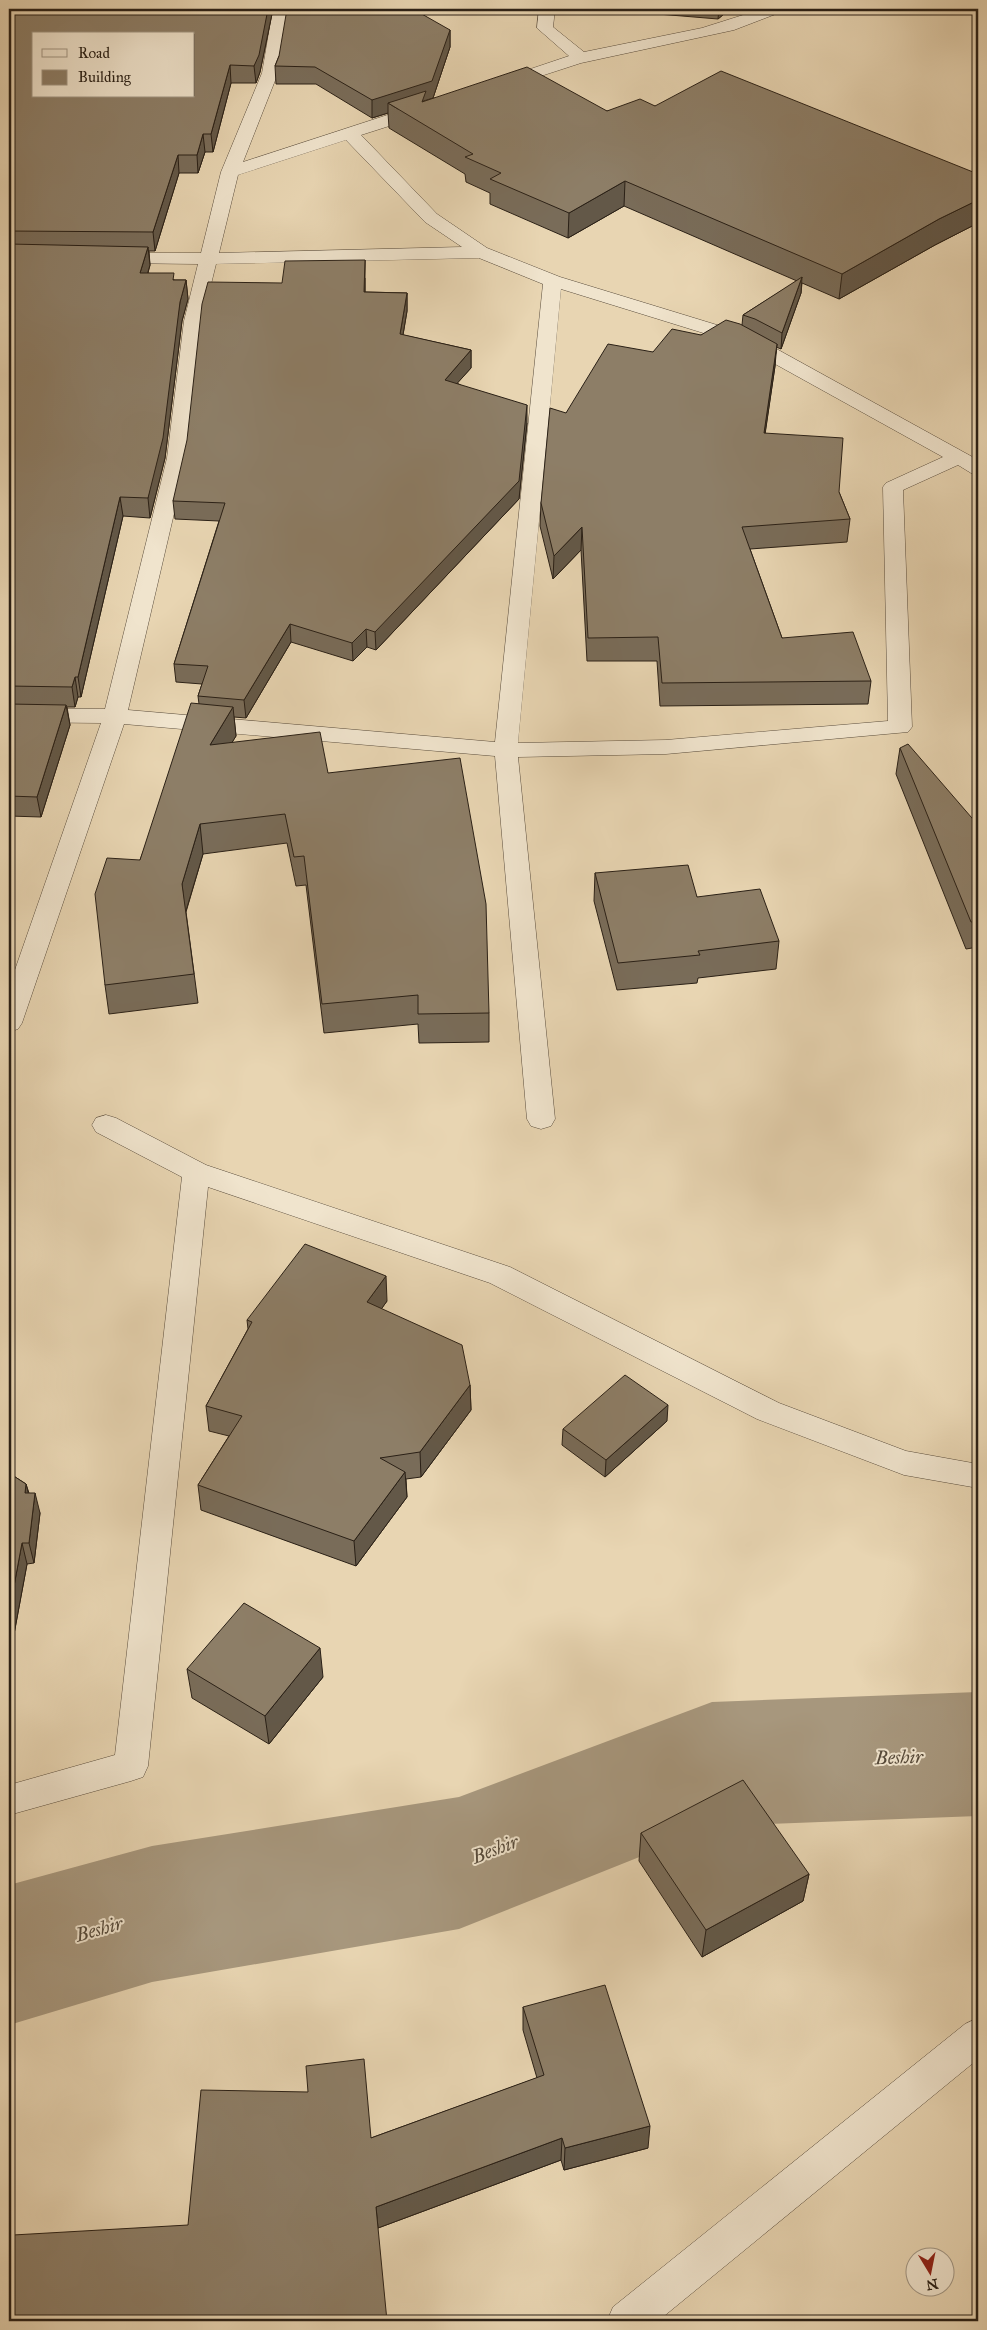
<svg xmlns="http://www.w3.org/2000/svg" width="987" height="2330" viewBox="0 0 987 2330" font-family="'IM FELL Great Primer',serif">
<rect width="100%" height="100%" fill="#e8d5b2"/>
<filter id="stains"><feTurbulence type="fractalNoise" baseFrequency=".004" numOctaves="4"/><feColorMatrix values="0 0 0 0 .2 0 0 0 0 .09 0 0 0 0 .02 0 0 0 .5 -.17"/></filter>
<radialGradient id="worn" r=".72"><stop offset=".6" stop-color="#630" stop-opacity="0"/><stop offset="1" stop-color="#630" stop-opacity=".3"/></radialGradient>
<g fill="none" stroke-linecap="round" stroke-linejoin="round">
<path fill="#a7977d" fill-rule="evenodd" d="M978 1692V1816L717 1826 459 1929 152 1982 9 2025V1885L152 1846 459 1797 712 1702Z"/>
<defs>
<path id="minor" d="M273 9H289L278 73 243 162 418 105H430L432 109 430 113 361 135 437 214 487 248 560 277 753 336 978 460V475L971 473 958 465 903 490 912 727 908 732 666 754 518 757 555 1119 551 1126 541 1129 531 1126 527 1119 495 756 124 724 22 1023 18 1029 9 1032V987L101 723 9 722V708L105 709 167 458 184 321 198 264 113 263 107 262 104 258 107 254 113 253H201L221 172 262 73ZM346 140 425 222 462 247 219 253 238 175ZM479 258 543 284 495 742 128 710 187 458 202 321 216 264ZM561 289 739 344 943 457 886 483 883 487 888 721 666 740 518 743Z
M539 9H555L553 27 584 52 702 28 762 9H783L781 12 734 30 581 63 507 87H495L493 84 495 81 569 56 537 28Z
M106 1115 116 1118 206 1165 510 1267 779 1403 906 1451 978 1464V1488L904 1475 757 1419 490 1283 208 1187 148 1766 143 1777 131 1781 9 1815V1785L115 1755 182 1177 96 1132 92 1125 96 1118Z
M978 2018V2059L658 2321H607L613 2307 965 2024Z"/>
</defs>
<use href="#minor" stroke="#5a4d3d" stroke-width="1"/>
<use href="#minor" fill="#f0e4cd" fill-rule="evenodd"/>
</g>
<path fill="#796c59" stroke="#2a2016" d="M9 9H273L260 72 256 83H231L213 152H205L198 173H179L155 251H149L150 265 148 273 175 280H186L188 299 182 321 165 458 150 518 123 516 81 697H78L75 707H67L70 725 41 817 9 816Z
M646 9H730L718 19 646 13Z
M450 30V47L433 98 607 111 655 106 978 174V223L935 245 839 299 802 283 801 293 781 349 776 347 775 366 765 433 839 492 850 519 847 542 750 549 782 638 871 681 868 704 660 706 657 661H587L581 550 553 579 540 526 541 503 566 413 653 352 701 335 742 325 743 315 797 281 624 206 568 238 490 204V193L466 182 465 174 389 128 388 113 372 118 316 84H276L275 66 279 56Z
M365 278V292L407 293V311L403 335 471 350V368L457 383 527 423 519 499 376 650 367 647 353 661 291 642 246 718 234 717 236 736 232 742 328 773 489 1013V1042L419 1043 418 1024 324 1033 306 885 296 886 287 843 203 854 186 912 198 1003 109 1014 105 985 140 860 199 704 198 696 202 684 176 682 174 664 219 521 175 519 173 501 282 283Z
M900 748 978 825V947L966 949 896 774Z
M595 873 697 897 779 941 776 969 698 978 697 983 617 990 594 901Z
M387 1301 381 1309 470 1385 471 1410 421 1477 406 1479 407 1497 356 1566 201 1510 198 1485 229 1436 209 1431 206 1406 248 1329 247 1320Z
M667 1421 605 1477 562 1445 563 1429Z
M9 1473 26 1484 29 1493 40 1513 34 1563 27 1564 9 1661Z
M187 1669 323 1677 269 1744 192 1698Z
M641 1833 809 1874 803 1901 702 1957 639 1861Z
M523 2007 648 2148 564 2170 561 2160 378 2228 188 2225 371 2138 537 2078 523 2030Z"/>
<path fill="#635848" stroke="#2a2016" d="M268 9H273L260 72 256 83 254 66Z
M719 9H730L718 19Z
M450 30V47L433 98 398 109 388 103V113L372 118V100Z
M230 65 231 83 213 152 211 134Z
M203 134 205 152 198 173 197 155Z
M178 155 179 173 155 251 153 232Z
M625 181 624 206 568 238 569 213Z
M978 200V223L935 245 839 299 842 274 939 219Z
M148 247 150 265 142 292 140 273Z
M365 260V309L364 292Z
M802 277 801 293 781 349 782 333Z
M186 280 188 299 182 321 165 458 150 518 148 498 180 302Z
M407 293V311L400 352V334Z
M777 344 775 366 762 455 764 433Z
M471 350V368L445 397V380Z
M527 405V423L519 499 376 650 375 632Z
M120 497 123 516 81 697 78 677Z
M582 527 581 550 553 579 554 556Z
M290 624 291 642 246 718 244 700Z
M366 629 367 647 353 661 352 643Z
M75 677 78 697 75 707 72 687Z
M66 705 70 725 41 817 37 797Z
M233 707 236 736 213 774 210 745Z
M200 824 203 854 185 914 182 884Z
M386 1276 387 1301 368 1328 367 1302Z
M470 1385 471 1410 421 1477 420 1452Z
M668 1405 667 1421 605 1477 606 1460Z
M405 1472 407 1497 356 1566 354 1541Z
M26 1484 31 1504 25 1493Z
M35 1493 40 1513 34 1563 29 1543Z
M22 1543 27 1564 9 1661V1613Z
M320 1648 323 1677 269 1744 265 1716Z
M809 1874 803 1901 702 1957 706 1930Z
M650 2126 648 2148 564 2170 565 2148Z
M562 2138 561 2160 378 2228 376 2207Z"/>
<path fill="#8d7e67" stroke="#2a2016" fill-rule="evenodd" d="M9 9H268L259 55 254 66 230 65 211 134H203L197 155H178L153 232 9 231ZM34 34H194V96H34Z
M287 9H413L450 30 432 81 372 100 315 67 275 66 279 56Z
M527 67 607 111 640 99 655 106 721 71 978 174V200L939 219 842 274 625 181 569 213 490 179 501 173 465 157 473 154 388 103 426 91 422 102Z
M9 244 148 247 140 273H174L173 280H186L180 302 163 438 148 498 120 497 78 677H75L72 687 9 686Z
M365 260 364 292 407 293 400 334 471 350 445 380 527 405 519 481 375 632 366 629 352 643 290 624 244 700 198 696 208 666 174 664 225 503 173 501 187 440 202 304 208 282 282 283 285 261Z
M802 277 782 333 755 319 743 315Z
M726 320 740 324 777 344 764 433 843 438 839 492 850 519 742 527 782 638 853 632 871 681 662 683 658 637 588 638 582 527 554 556 541 503 550 408 566 413 608 344 653 352 672 329 701 335Z
M191 703 233 707 210 745 320 732 328 773 460 758 486 904 489 1013 418 1014V995L322 1004 304 856 294 857 285 814 200 824 182 884 194 974 105 985 95 894 107 858 140 860Z
M9 704 66 705 37 797 9 796Z
M908 744 978 825V922H971L900 748Z
M688 865 697 897 760 889 779 941 698 951 700 955 618 963 595 873Z
M305 1244 386 1276 367 1302 462 1345 470 1385 420 1452 380 1458 405 1472 354 1541 198 1485 242 1416 206 1406 252 1322 247 1320Z
M625 1375 668 1405 606 1460 563 1429Z
M9 1473 26 1484 25 1493H35L29 1543H22L9 1613Z
M244 1603 320 1648 265 1716 187 1669Z
M743 1780 809 1874 706 1930 641 1833Z
M605 1985 650 2126 565 2148 562 2138 376 2207 387 2321H9V2253H12L13 2235 188 2225 201 2090 308 2092 306 2066 364 2059 371 2138 544 2075 523 2007Z"/>
<g text-anchor="middle" dominant-baseline="central" stroke-width="4" stroke-linejoin="round" paint-order="stroke">
<g font-size="19" font-style="italic" fill="#564a3a" stroke="#f0e4cd">
<text transform="translate(899 1757) rotate(-2)">Beshir</text>
<text transform="translate(495 1849) rotate(-21)">Beshir</text>
<text transform="translate(99 1929) rotate(-16)">Beshir</text>
</g>
</g>
<rect width="987" height="2330" fill="none" stroke="#e8d5b2" stroke-width="30"/>
<rect x="10" y="10" width="967" height="2310" fill="none" stroke="#2a2016" stroke-width="2.5"/>
<rect x="15" y="15" width="957" height="2300" fill="none" stroke="#2a2016"/>
<rect x="32" y="32" width="162" height="65" fill="#f0e4cd" stroke="#a19684"/>
<rect x="42" y="49" width="25" height="8" fill="#f0e4cd" stroke="#a19684"/>
<text x="78" y="58" font-size="15" fill="#2a2016">Road</text>
<rect x="42" y="70" width="25" height="15" fill="#8d7e67" stroke="#a19684"/>
<text x="78" y="82" font-size="15" fill="#2a2016">Building</text>
<g transform="translate(930 2272) rotate(170)"><circle r="24" fill="#f0e4cd" stroke="#a19684"/>
<path d="M0-4L9 19L0 12L-9 19Z" fill="#8f2418"/>
<text y="-8" font-size="14" font-weight="bold" text-anchor="middle" fill="#2a2016">N</text>
</g>
<rect width="100%" height="100%" filter="url(#stains)"/>
<rect width="100%" height="100%" fill="url(#worn)"/>
</svg>
